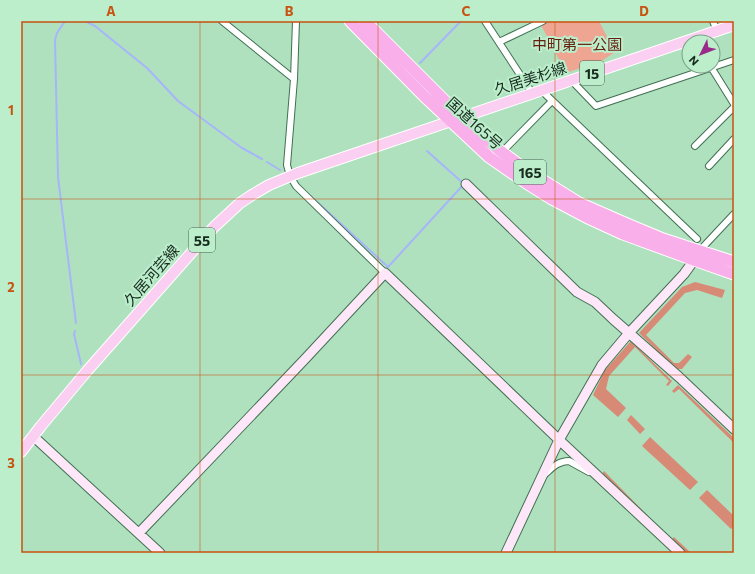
<svg xmlns="http://www.w3.org/2000/svg" width="755" height="574" viewBox="0 0 755 574" font-family="Commissioner,'Noto Sans JP',sans-serif">
<rect width="100%" height="100%" fill="#afe1bf"/>
<path fill="#eea592" d="M550 21H599L615 52 603 60 566 73 541 25Z"/>
<path fill="#d78a76" d="M695 282 725 290 722 298 697 290 685 293 646 335 674 363H679L688 354 692 357 682 369H676L639 333 682 287Z
M631 341 672 381 668 386 666 385 669 381 635 347 609 376 606 389 626 408 618 417 593 395 605 370Z
M678 385 734 438V443L679 389 674 393 672 391Z
M631 415 645 429 640 434 627 420Z
M650 437 698 482 690 490 642 446Z
M604 471 653 521 652 523 601 476Z
M707 490 734 516V526L731 529 699 498Z
M674 537 691 553H682L670 542Z"/>
<g fill="none" stroke-linecap="round" stroke-linejoin="round">
<path stroke="#a7b5fa" stroke-width="2" d="M65 21 57 33 55 40 58 177 76 323
M85 21 95 26 147 68 178 101 242 148 262 159
M420 63 461 21
M267 162 280 170
M314 199 388 267 464 184 427 151
M75 331 74 334 81 364"/>
<defs>
<path id="street" d="M222 21 294 79
M296 21 294 79 287 165 290 176 296 186 385 273
M485 21 532 93
M713 21 717 31
M499 42 543 21
M711 67 734 104
M571 80 596 106 734 60
M541 90 697 239
M695 146 734 107
M502 152 552 101
M709 166 734 139
M700 251 704 246 734 214
M545 474C552 468 558 461 569 461L589 472"/>
<path id="secondary" d="M466 184 577 292 595 302 613 319 629 333 679 377 734 429
M33 436 160 553
M139 533 305 359 385 273 555 436 680 553
M506 553 559 440 602 365 629 333 684 274 697 256"/>
<path id="primary" d="M21 452 41 426 87 371 214 227 240 203 252 195 269 185 298 173 734 25"/>
<path id="highway" d="M350 21 424 96 489 157 528 184 552 199 586 217 623 234 694 260 734 274
M365 21 470 126 499 150 526 170 579 203 627 224 663 239 734 262"/>
</defs>
<use href="#street" stroke="#417052" stroke-width="8"/>
<use href="#secondary" stroke="#417052" stroke-width="11"/>
<use href="#primary" stroke="#fff" stroke-width="12"/>
<use href="#highway" stroke="#fff" stroke-width="13"/>
<use href="#street" stroke="#fff" stroke-width="6"/>
<use href="#secondary" stroke="#fde7f8" stroke-width="9"/>
<use href="#primary" stroke="#fbcff2" stroke-width="10"/>
<use href="#highway" stroke="#f9afe9" stroke-width="11"/>
</g>
<path fill="none" stroke="#c8520f" stroke-width="1" stroke-opacity="0.55" d="M200 21V553M378 21V553M555 21V553M21 199H734M21 375H734"/>
<g text-anchor="middle" dominant-baseline="central" stroke-width="4" stroke-linejoin="round" paint-order="stroke">
<g fill="#bceecc" stroke="#486552" stroke-width="1">
<rect x="580" y="61" width="24" height="24" rx="3"/>
<rect x="514" y="160" width="32" height="24" rx="3"/>
<rect x="189" y="228" width="26" height="24" rx="3"/>
</g>
<g font-size="14" font-weight="bold" fill="#162a1d">
<text x="592" y="73">15</text>
<text x="530" y="172">165</text>
<text x="202" y="240">55</text>
</g>
<g font-size="15" fill="#641f0e" stroke="#bceecc">
<text x="577" y="44">中町第一公園</text>
</g>
<g font-size="15" fill="#162a1d" stroke="#bceecc">
<text transform="translate(530 78) rotate(-18)">久居美杉線</text>
<text transform="translate(475 123) rotate(42)">国道165号</text>
<text transform="translate(151 275) rotate(-49)">久居河芸線</text>
</g>
</g>
<rect width="755" height="574" fill="none" stroke="#bceecc" stroke-width="44"/>
<g transform="translate(701 54) rotate(227)"><circle r="19" fill="#bceecc" stroke="#7aa086"/>
<path d="M0-3L7 15L0 10L-7 15Z" fill="#9a2a89"/>
<text y="-6" font-size="11" font-weight="bold" text-anchor="middle" fill="#162a1d">N</text>
</g>
<rect x="22" y="22" width="711" height="530" fill="none" stroke="#c8520f" stroke-width="1.5"/>
<g font-size="13" text-anchor="middle" font-weight="bold" fill="#c8520f">
<text x="111" y="16">A</text>
<text x="289" y="16">B</text>
<text x="466" y="16">C</text>
<text x="644" y="16">D</text>
<text x="11" y="115">1</text>
<text x="11" y="292">2</text>
<text x="11" y="468">3</text>
</g>
</svg>
